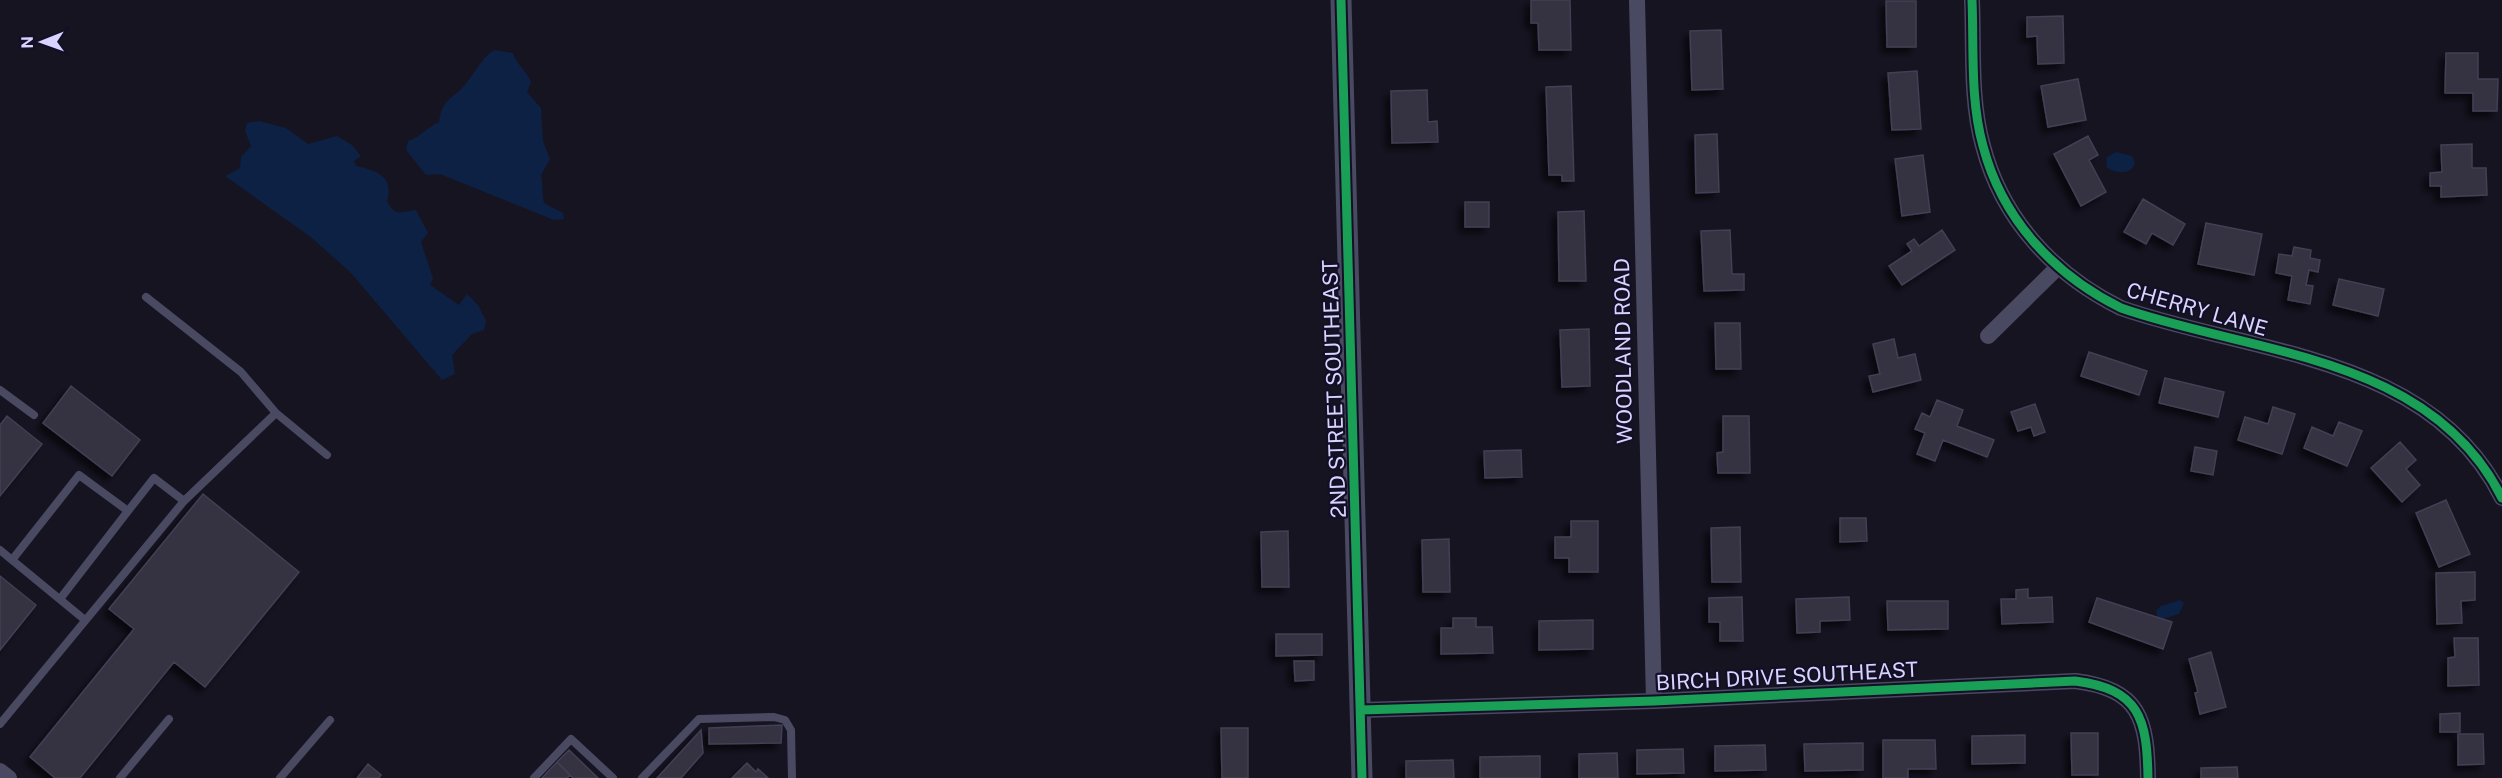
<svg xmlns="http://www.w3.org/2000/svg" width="2502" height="778" viewBox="0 0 2502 778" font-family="'Public Sans',sans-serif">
<defs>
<filter id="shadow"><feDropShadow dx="-5.5" dy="5.5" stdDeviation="3" flood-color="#0009"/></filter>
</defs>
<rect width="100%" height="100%" fill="#161421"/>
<path fill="#0d2144" d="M494 50 513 53C517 65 526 70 531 82L527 92 541 108 543 141 550 159 541 175C543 185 542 193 544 203L563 213 564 219 554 220 440 174 426 175 406 150 408 141C421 137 427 127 439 122 440 115 441 110 445 104 450 97 458 93 463 87 474 75 481 58 494 50Z
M259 121 286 128 308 144 337 136 352 145 361 156 354 161 356 166C375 170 395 176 387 201 395 217 400 212 416 210L428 233 421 242 433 278 430 285 459 305 467 294 478 305 486 321 484 330 472 334 452 355 455 374 442 380 351 273 312 238 225 176 240 168 241 157 251 146 245 131 247 123Z
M2116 152 2132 156 2135 163C2131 176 2115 173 2106 167L2107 157Z
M2180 600 2184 603 2179 614 2159 620 2156 611 2161 606Z"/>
<path fill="#343243" stroke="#433f54" stroke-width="1.5" filter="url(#shadow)" d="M1531 0H1570L1571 50H1539L1538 23H1531Z
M1886 1H1916V47H1887Z
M2063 16 2064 63 2038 64 2037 36 2027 37V17Z
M1721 30 1723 89 1692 90 1690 31Z
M2446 53H2478V79H2498L2497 111H2473V93H2445Z
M1917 71 1921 129 1892 130 1888 73Z
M2078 79 2086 120 2048 127 2041 86Z
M1571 86 1574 181H1562V175H1549L1546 87Z
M1427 90 1428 122 1437 121 1438 142 1392 143 1391 91Z
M1717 134 1719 192 1696 193 1695 135Z
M2088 136 2098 155 2089 160 2106 192 2081 206 2054 154Z
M2472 144V168H2486L2487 195 2441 197V186H2430V173L2442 172 2441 145Z
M1923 155 1930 212 1902 216 1895 159Z
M2143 199 2185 224 2173 245 2152 233 2146 244 2124 232Z
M1465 202H1489V227H1465Z
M1584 211 1586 281H1559L1558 212Z
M2206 223 2262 234 2254 275 2198 264Z
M1730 230 1732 274H1744V290L1704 291 1701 231Z
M1942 230 1955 250 1902 285 1889 266 1912 251 1907 244 1914 239 1919 246Z
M2294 247 2311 250 2310 258 2320 260 2318 272 2309 270 2306 285 2313 286 2310 304 2288 300 2292 276 2276 273 2279 254 2292 256Z
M2339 279 2384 289 2378 316 2333 305Z
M1715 323H1740L1741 369H1716Z
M1589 329 1590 386 1562 387 1560 330Z
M1894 339 1898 358 1915 354 1921 380 1873 392 1869 376 1880 374 1873 344Z
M2089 352 2147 371 2139 395 2081 376Z
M2165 378 2224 392 2218 417 2159 403Z
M71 386 140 440 112 476 43 423Z
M1937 400 1963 410 1957 426 1994 440 1987 457 1943 440 1935 461 1917 454 1925 433 1915 429 1922 413 1930 417Z
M2035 404 2045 432 2034 436 2031 427 2018 431 2011 412Z
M2273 407 2295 414 2282 454 2238 440 2245 417 2268 424Z
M7 416 42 444 0 496V425Z
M1723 416H1749L1750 473H1718L1717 453 1723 452Z
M2339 422 2362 431 2347 466 2304 448 2312 427 2333 436Z
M2400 442 2416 460 2406 469 2420 485 2402 502 2371 468Z
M2195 447 2217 451 2213 475 2191 471Z
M1521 450 1522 477 1485 478 1484 451Z
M203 494 299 572 205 687 174 662 80 778H55L30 757 134 629 109 609Z
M2446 500 2470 554 2439 567 2416 513Z
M1840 518H1866L1867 541 1840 542Z
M1571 521H1598V572H1569V558H1555V537H1571Z
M1740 527 1741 582H1712L1711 528Z
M1288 531 1289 587H1262L1261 532Z
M1449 539 1450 592H1423L1422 540Z
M2475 572V600L2461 601 2462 623 2437 624 2436 573Z
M0 576 36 605 0 650Z
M2028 589V598L2052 597 2053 622 2002 624 2001 599H2016V590Z
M1742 597 1743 641H1720V622H1709V598Z
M1849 597 1850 620 1820 621V632L1797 633 1796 599Z
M2097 598 2172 622 2163 649 2089 622Z
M1887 601H1948V629L1888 630Z
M1453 618H1476V627H1492L1493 653 1441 654V628H1453Z
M1593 620V649L1539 650V621Z
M1276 634H1322V655L1276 656Z
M2454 638H2478L2479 685 2448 686V658L2455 657Z
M2211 652 2226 707 2200 714 2195 693 2198 692 2189 659Z
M1294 661H1314V680L1295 681Z
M2460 713V732H2440V714Z
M782 725 781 743 709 744V728Z
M1221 728H1248V778H1222Z
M701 730 703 753 681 778H657Z
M2071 733H2098V775H2072Z
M2458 734H2483L2484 764 2458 765Z
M2025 735V763L1972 764V736Z
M1883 740H1935L1936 769H1908V778H1883Z
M1863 743V770L1805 771 1804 744Z
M1765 745 1766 770 1715 771V746Z
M1683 749 1684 773 1637 774V750Z
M569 750 598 778H573L557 762Z
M1617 753 1618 778H1579V754Z
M1540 756V778H1480V757Z
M1453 760 1454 778H1406V761Z
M557 762 570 775 567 778H542Z
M747 763 756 772 758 769 768 778H732Z
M368 764 381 775 379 778H357Z
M2237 767 2238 778H2201V768Z"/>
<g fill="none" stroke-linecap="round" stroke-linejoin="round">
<path stroke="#4a4962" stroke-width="8" d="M146 297 241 372 276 413
M0 390 34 415
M0 550 85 620
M12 560 79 475 128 511 154 478 184 501
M60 599 128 511
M0 724 184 501 276 413 327 455
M120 778 169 719
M280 778 330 720
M534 778 571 739 613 778
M642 778 699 719 774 717 785 720 791 730 792 778"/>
<path stroke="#4a4962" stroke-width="16" d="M1637 0 1654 701
M1972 0C1974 48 1970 100 1983 146 2002 219 2054 275 2121 308 2253 354 2431 355 2502 498
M1988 336 2058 267
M1361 710 1654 701 2075 681C2140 689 2147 719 2148 778
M0 771 9 778"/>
<path stroke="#4a4962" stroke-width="21" d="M1341 0 1362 778"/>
<defs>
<path id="cycleway" d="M1341 0 1362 778
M1972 0C1974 48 1970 100 1983 146 2002 219 2054 275 2121 308 2253 354 2431 355 2502 498
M1361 710 1654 701 2075 681C2140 689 2147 719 2148 778"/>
</defs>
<use href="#cycleway" stroke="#130f26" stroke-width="13"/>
<use href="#cycleway" stroke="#1a9f57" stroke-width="9"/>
</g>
<g text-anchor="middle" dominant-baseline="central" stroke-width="4.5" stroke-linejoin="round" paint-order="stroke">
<g font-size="21" fill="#d9d4ff" stroke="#130f26">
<text transform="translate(2197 309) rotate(16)">CHERRY LANE</text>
<text transform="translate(1623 351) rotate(-91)">WOODLAND ROAD</text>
<text transform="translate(1334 389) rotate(-92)">2ND STREET SOUTHEAST</text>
<text transform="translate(1787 676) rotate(-3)">BIRCH DRIVE SOUTHEAST</text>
</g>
</g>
<g transform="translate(42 42) rotate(269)" stroke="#130f26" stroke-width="4.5" paint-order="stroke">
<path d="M0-4.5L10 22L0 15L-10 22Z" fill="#d9d4ff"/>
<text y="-9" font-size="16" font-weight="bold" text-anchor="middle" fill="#d9d4ff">N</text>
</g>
</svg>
